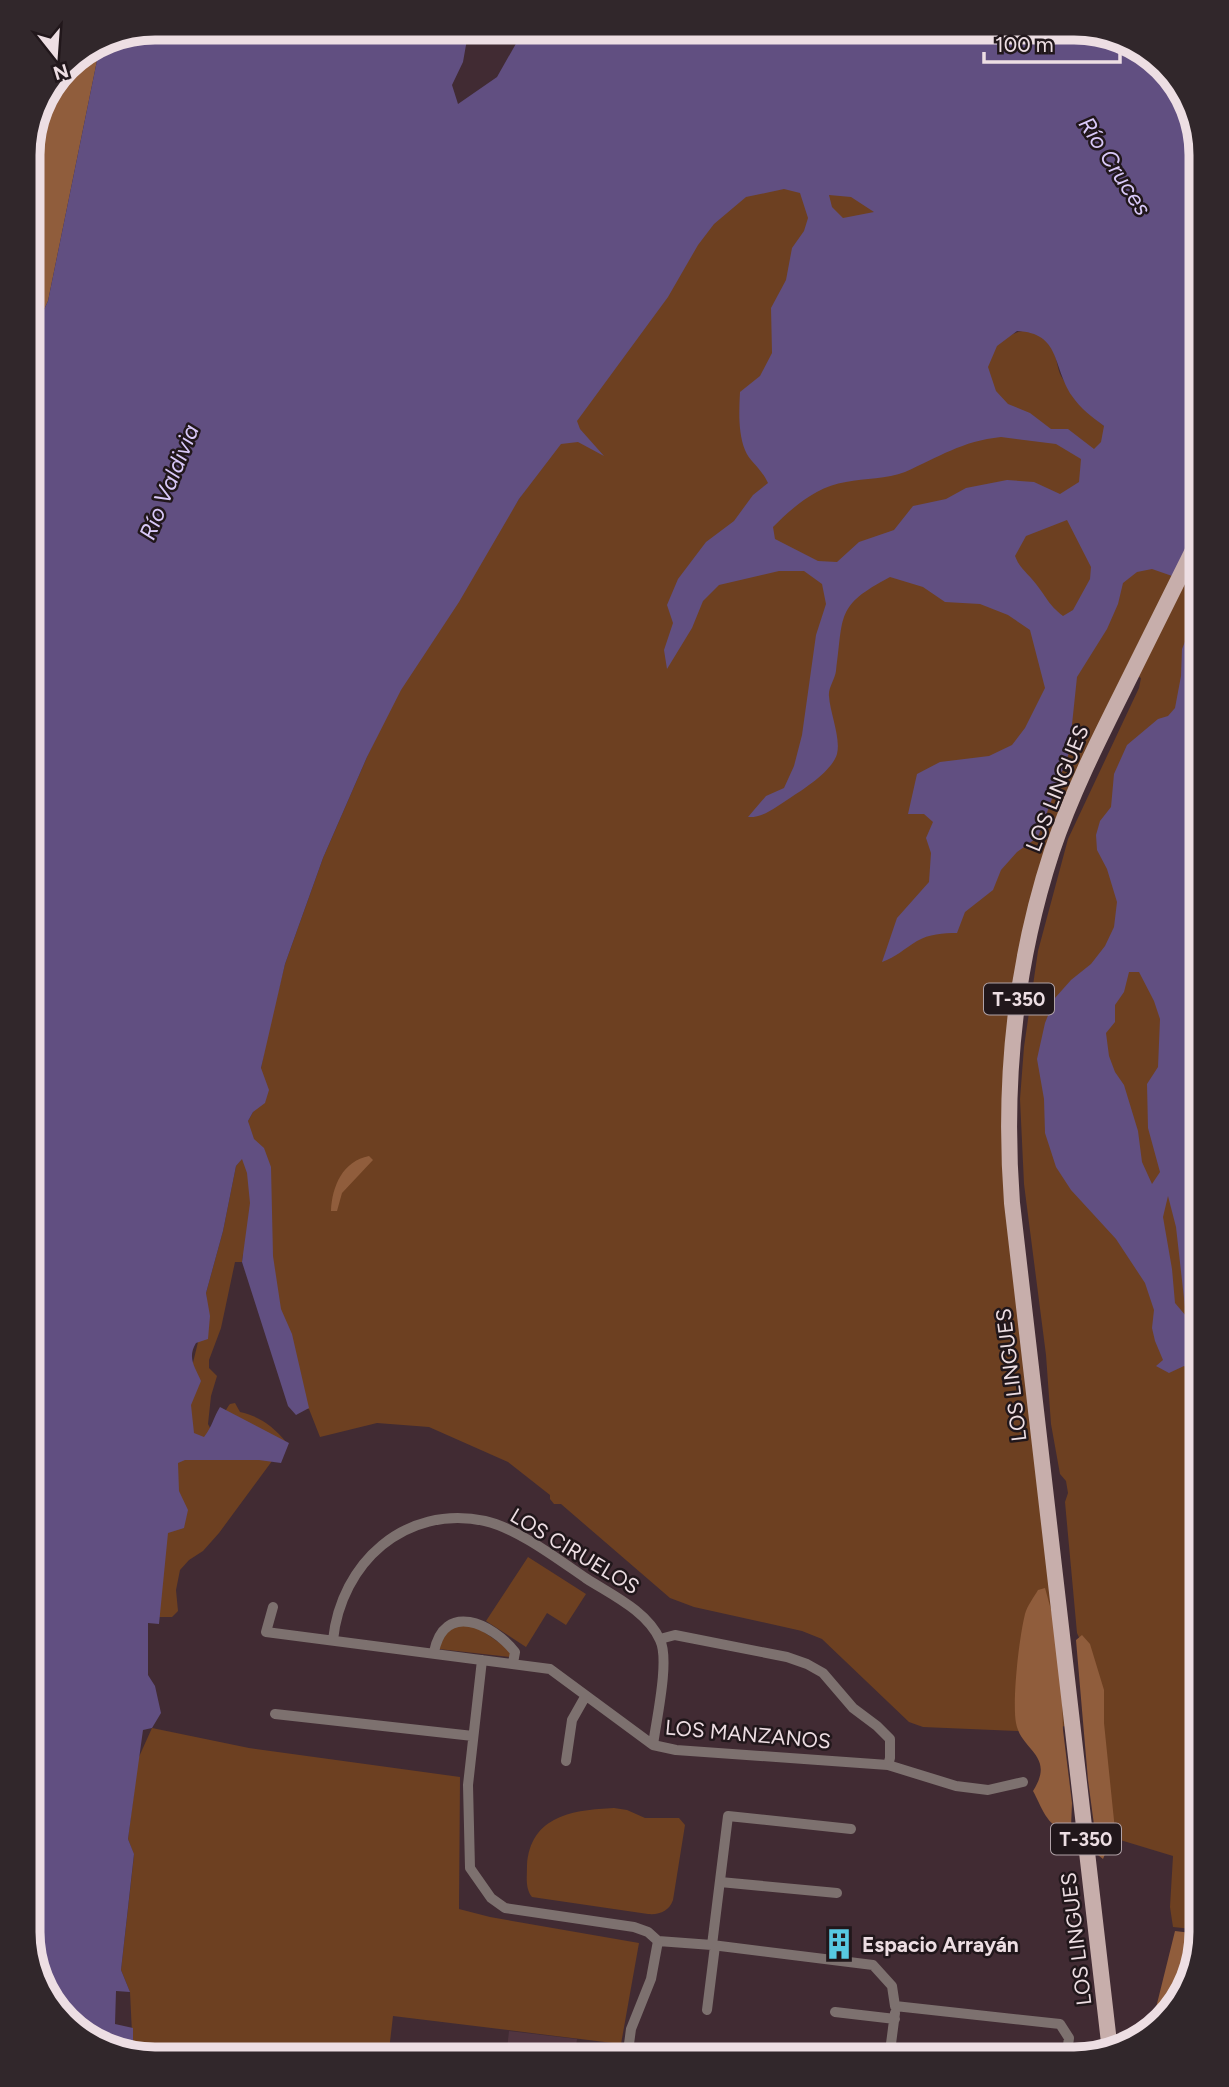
<svg xmlns="http://www.w3.org/2000/svg" width="1229" height="2087" viewBox="0 0 1229 2087" font-family="Figtree,sans-serif">
<rect width="100%" height="100%" fill="#412b33"/>
<path fill="#513540" d="M509 2031 577 2039 574 2059H506Z"/>
<path fill="#6d4021" d="M837 181 875 212 1008 337C1026 325 1042 331 1053 350 1057 358 1057 368 1061 376 1071 393 1088 414 1104 426L1201 541V1930L1173 1927 1170 1907 1173 1856 1107 1836 1086 1653 1077 1633 1065 1502 1068 1493 1066 1481 1060 1474 1051 1424 1046 1355 1024 1184 1020 1099 1024 1047 1038 951 1068 839 1139 688 1141 678 1131 672 1035 905 1009 1108 1067 1726 1017 1731 923 1727 909 1722 822 1639 802 1631 694 1607 670 1598 561 1504H554L550 1499V1495L508 1462 429 1427 377 1423 320 1437 309 1409 303 1408 243 1254 242 1262H235L221 1328 209 1360V1368L217 1376 211 1396 208 1424 210 1428C223 1426 223 1412 230 1404L235 1403 240 1412C259 1416 273 1426 286 1442L219 1533 203 1551 189 1560 180 1570 176 1590 178 1611 172 1617H157L165 1478 207 1305 206 1293 223 1231 236 1166C247 1154 251 1136 248 1121L253 1112 267 1036 285 964 323 858 367 757 408 671 519 499 722 204 749 183Z
M528 1557 586 1594 566 1625 547 1613 526 1647 486 1621Z
M456 1623H471L511 1651 510 1657 439 1649 445 1631Z
M152 1728 249 1748 460 1777 459 1909 490 1917 639 1943 621 2044 393 2016 388 2059H147L133 2054 130 1992 121 1970 134 1855 128 1839 138 1759Z
M614 1808 627 1810 645 1818H679L685 1825 673 1900C669 1911 660 1915 648 1914L532 1897C525 1888 527 1877 527 1866 530 1815 574 1810 614 1808Z"/>
<path fill="#905d3c" d="M101 41 48 301 28 344V147L66 65Z
M369 1156 373 1160 342 1193 337 1211H331C332 1186 343 1161 369 1156Z
M1045 1588 1053 1617 1061 1672 1063 1730 1072 1803 1071 1827C1049 1834 1042 1807 1033 1791 1056 1755 1021 1751 1016 1723 1012 1700 1019 1638 1025 1614 1027 1606 1034 1597 1038 1590Z
M1082 1635 1090 1644 1104 1690V1723L1115 1830 1103 1859 1098 1855 1088 1780 1076 1640Z
M1175 1931 1200 1934 1180 2002 1151 2028Z"/>
<path fill="#614f81" fill-rule="evenodd" d="M155 28H469L463 62 452 85 458 104 497 77 522 33 527 28H1083L1145 50 1188 99 1201 155V1422L1196 1414 1199 1393 1194 1372 1184 1366 1169 1373 1156 1366 1163 1360 1155 1341 1152 1328 1154 1310 1145 1283 1116 1239 1071 1190 1056 1167 1045 1133 1044 1099 1037 1059 1045 1023 1055 998 1071 980 1091 964 1105 946 1114 927 1117 902 1107 869 1097 850 1096 835 1100 821 1111 807 1114 774 1127 745 1158 719 1168 716 1175 708 1181 676 1182 649 1196 615 1191 590 1175 577 1152 569 1137 572 1123 583 1118 604 1107 629 1077 677 1069 753 1038 837 1017 852 1001 870 993 890 965 912 957 933C943 933 929 934 917 941 904 949 896 957 882 962L897 918 929 882 931 853 926 838 933 822 924 814H908L917 774 940 762 989 756 1012 745 1025 728 1045 688 1030 630 1008 615 980 604 945 602 923 587 890 577C835 606 844 615 836 671 835 679 828 688 829 696 830 713 841 738 837 754 832 771 804 789 790 798 777 806 764 818 748 817L766 796 784 788 794 766 802 735 816 635 826 604 822 584 804 571H779L719 585 703 601 692 628 667 669 664 650 673 623 667 605 678 579 706 542 734 521 753 495 768 483C762 469 749 461 745 450 738 432 739 411 740 392L760 376 772 353 771 308 786 280 792 248 804 231 808 218 800 193 784 189 746 197 714 224 698 245 668 297 577 421 580 429 604 456 578 442 561 444 519 499 459 602 401 690 367 757 323 858 285 964 261 1068 269 1090 265 1103 253 1112 248 1121 254 1139 264 1148 271 1167 273 1256 281 1309 292 1334 309 1408 296 1415 288 1406 242 1262 250 1203 247 1173 242 1159 236 1166 223 1231 206 1293 210 1316 208 1339 196 1343C187 1358 195 1367 201 1381L191 1405 194 1433 204 1437C213 1425 213 1418 220 1407L289 1443 281 1463 259 1460H185L178 1463 179 1491 188 1510 184 1528 168 1533 159 1624 148 1623V1675L155 1686 161 1713 152 1728 143 1730 128 1839 134 1854 121 1970 130 1992 116 1991 115 2024 133 2028V2054L84 2037 41 1988 28 1932V344L48 301 101 41 107 38ZM829 195 851 197 874 212 843 218 832 207ZM1017 331C1061 333 1052 366 1072 396 1080 408 1092 417 1104 426L1101 442 1094 449 1068 429H1051L1030 413 1008 404 996 391 988 367 997 346ZM1001 437 1056 444 1081 459 1079 482 1060 494 1034 482 1007 480 966 488 946 499 913 506 894 530 859 542 837 562 818 561 775 539 773 527C793 507 817 486 846 482 865 478 887 479 905 472 939 457 962 441 1001 437ZM1067 520 1091 567 1090 579 1073 610 1063 616C1047 603 1048 599 1036 584 1028 573 1020 569 1015 556L1026 536ZM1129 972H1139L1154 1001 1160 1019 1158 1067 1147 1084 1148 1128 1160 1172 1152 1184 1142 1162 1138 1131 1124 1085 1115 1072 1109 1056 1106 1033 1115 1022V1005L1124 992ZM1168 1196 1176 1227 1186 1316 1175 1303 1172 1269 1163 1217Z"/>
<g fill="none" stroke-linecap="round" stroke-linejoin="round">
<path stroke="#7d716f" stroke-width="10" d="M273 1607 266 1632 550 1669 653 1745 676 1750 888 1765 956 1786 988 1790 1023 1782
M660 1639 675 1635 787 1657 807 1664 823 1673 853 1708 877 1726 890 1739V1758L888 1765
M333 1640C341 1563 405 1504 485 1521 517 1528 559 1560 587 1579 612 1595 647 1611 660 1640 670 1660 656 1721 653 1745
M434 1652C444 1601 492 1623 515 1652L513 1663
M482 1660 468 1785 470 1868 491 1898 505 1908 634 1927 648 1932 658 1941 712 1945 873 1965 892 1986 895 2006 1060 2024 1069 2038 1066 2059
M275 1714 473 1736
M566 1761 572 1720 585 1697
M720 1882 837 1893
M712 1945 728 1816 851 1829
M707 2010 715 1946
M835 2012 895 2019
M627 2059 631 2029 651 1979 658 1941
M889 2059 895 2013"/>
<path stroke="#c7aeab" stroke-width="16" d="M1110 2051 1012 1203C1003 1084 1015 964 1052 851 1071 795 1097 743 1123 691 1149 638 1175 586 1201 534"/>
</g>
<defs>
<symbol id="building-bare" viewBox="-9 -9 18 18"><path d="M-4-6H4V6H1V3H-1V6H-4ZM-2.5-4.3h1.7v1.8h-1.7ZM.8-4.3h1.7v1.8H.8ZM-2.5-1h1.7V.8h-1.7ZM.8-1h1.7V.8H.8Z" fill="#57c9e2" stroke="#21171b" stroke-width="2.5" paint-order="stroke"/></symbol>
</defs>
<g fill-rule="evenodd">
<use href="#building-bare" x="817" y="1922" width="44" height="44"/>
</g>
<g text-anchor="middle" dominant-baseline="central" stroke-width="5" stroke-linejoin="round" paint-order="stroke">
<g fill="#21171b" stroke="#b0a2a7" stroke-width="2">
<rect x="984" y="983.5" width="70" height="31" rx="5"/>
<rect x="1051" y="1823.5" width="70" height="31" rx="5"/>
</g>
<g font-size="19" font-weight="bold" fill="#eddee3">
<text x="1019" y="999">T-350</text>
<text x="1086" y="1839">T-350</text>
</g>
<g font-size="21" fill="#eddee3" stroke="#21171b">
<text transform="translate(1057 788) rotate(-68)">LOS LINGUES</text>
<text transform="translate(1011 1375) rotate(-97)">LOS LINGUES</text>
<text transform="translate(575 1551) rotate(31)">LOS CIRUELOS</text>
<text transform="translate(748 1734) rotate(5)">LOS MANZANOS</text>
<text transform="translate(1076 1939) rotate(-97)">LOS LINGUES</text>
</g>
<g font-size="21" font-weight="bold" fill="#eddee3" stroke="#21171b" text-anchor="start">
<text x="862" y="1944">Espacio Arrayán</text>
</g>
<g font-size="23" font-style="italic" fill="#d9c9f9" stroke="#21171b">
<text transform="translate(1115 166) rotate(57)">Río Cruces</text>
<text transform="translate(169 482) rotate(-68)">Río Valdivia</text>
</g>
</g>
<path d="M0 0H1229V2087H0ZM155 40H1074A115 115 0 0 1 1189 155V1932A115 115 0 0 1 1074 2047H155A115 115 0 0 1 40 1932V155A115 115 0 0 1 155 40Z" fill="#31272b" fill-rule="evenodd"/>
<path fill="none" stroke="#eddee3" stroke-width="9" d="M155 40H1074A115 115 0 0 1 1189 155V1932A115 115 0 0 1 1074 2047H155A115 115 0 0 1 40 1932V155A115 115 0 0 1 155 40Z"/>
<g transform="translate(56 56) rotate(163)" stroke="#21171b" stroke-width="5" paint-order="stroke">
<path d="M0-5L12 26L0 18L-12 26Z" fill="#eddee3"/>
<text y="-10" font-size="19" font-weight="bold" text-anchor="middle" fill="#eddee3">N</text>
</g>
<path d="M984 52v10h136v-10" fill="none" stroke="#eddee3" stroke-width="3.5"/>
<text x="995" y="52" font-size="21" fill="#eddee3" stroke="#21171b" stroke-width="5" paint-order="stroke">100 m</text>
</svg>
